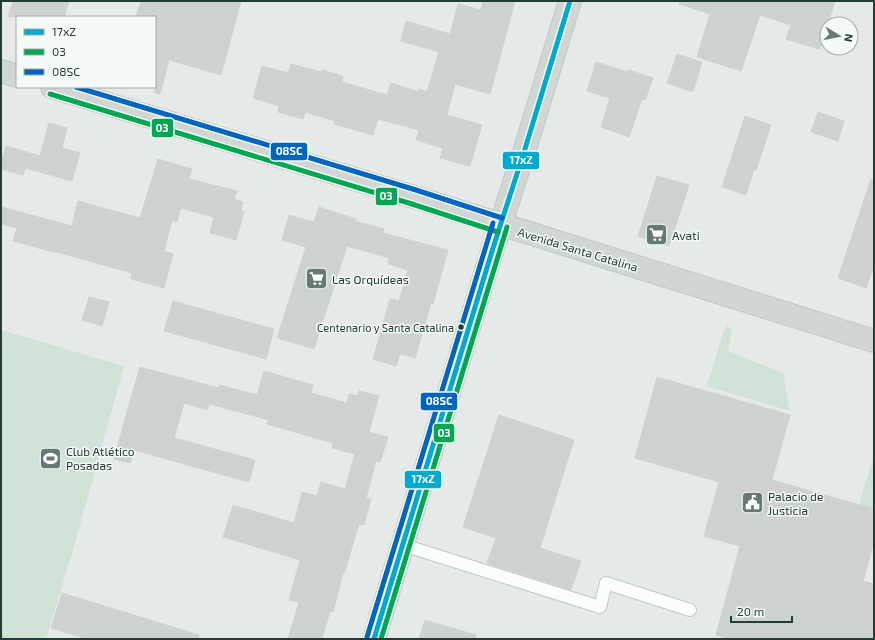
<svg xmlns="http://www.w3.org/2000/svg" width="875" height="640" viewBox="0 0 875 640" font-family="'Exo 2',sans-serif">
<rect width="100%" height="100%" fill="#e5eae8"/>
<path fill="#d0e2d6" d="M726 324 732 330 728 351 783 373 790 411 707 386Z
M1 330 124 366 73 550 46 639H1Z
M874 454V509L859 505Z"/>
<path fill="#cdd1cf" stroke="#ced3d1" d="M13 1H69L64 17H8Z
M141 1H241L221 75 169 60 160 94 155 93V17H136Z
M483 1H515L490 94 455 84 447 115 482 125 470 166 440 158 443 148 416 140 419 130 378 119 373 135 334 124 335 121 305 112 303 119 278 112 279 106 253 98 262 66 288 73 291 64 321 72 322 70 343 76 342 82 387 95 391 83 419 92V89L427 92 439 52 401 41 406 21 450 34 458 4 481 10Z
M680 1H835L828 24H827V27L820 49 819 48V49L786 39 791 25 760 15 741 71 697 57 710 14 679 4Z
M677 54 702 62 693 92 667 83Z
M596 62 628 72 629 70 653 78 645 100 642 99 629 137 601 127 610 98 587 91Z
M818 112 844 121 838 141 811 132Z
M745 116 771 125 756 170 754 169 746 195 722 187Z
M49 123 67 128 62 148 80 153 72 181 25 168 23 175 1 169V163L6 146 40 156Z
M158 159 192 169 189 179 237 191 234 199 243 202 241 211 244 212 236 240 210 233 214 217 181 208 177 222 172 220 164 251 173 254 164 288 131 279 132 273 57 252V253L13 241 17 228 1 224V207L72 226 78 201 140 218Z
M657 176 689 185 669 246 638 236Z
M871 179 874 180V265L866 288 838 278Z
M319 207 356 219 355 221 384 229 383 233 448 250 433 304 431 303 415 358 400 354 396 366 373 359 390 299 399 301 408 270 388 264 389 258 347 246 314 349 277 338 306 247 282 240 289 215 314 222Z
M89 297 109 302 102 326 82 320Z
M173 301 274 329 266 359 164 331Z
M140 367 219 388 220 385 257 395 264 371 313 385 311 393 347 403 349 394 358 396 359 391 379 396 369 432 388 437 380 462 376 461 366 498 371 499 364 525 359 524 344 574 343 573 333 612 330 611 322 639H288L299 602 289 600 300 560 223 537 233 505 294 523 302 492 317 496 321 482 345 489 355 454 332 448 333 443 267 424 269 420 209 404 207 410 184 403 174 438 255 460 249 482 134 450 130 463 114 459 131 398Z
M657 377 790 415 772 480 874 509V542L863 581 874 584V639H729L716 635 740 546 704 536 719 482 635 458Z
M499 415 574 440 540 548 581 561 571 590 487 563 496 538 463 527Z
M62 593 199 635 198 639H87L51 628Z
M425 620 476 635 475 639H419Z"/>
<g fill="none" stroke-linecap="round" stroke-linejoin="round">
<defs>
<path id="service" d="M403 545 600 607 606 583 690 610"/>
<path id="primary" d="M1 71 17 76
M52 87 414 197 874 341
M374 639 493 248 525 149 570 1"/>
</defs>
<use href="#service" stroke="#c2c7c5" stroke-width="14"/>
<use href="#primary" stroke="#c1c9c7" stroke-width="24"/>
<use href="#service" stroke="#fbfcfc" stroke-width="12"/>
<use href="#primary" stroke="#cfd6d4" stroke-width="22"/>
<defs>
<path id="bus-1" d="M374 639 493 248 525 149 570 1"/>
<path id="bus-2" d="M50 94 412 204 498 232
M381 639 507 227"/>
<path id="bus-3" d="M76 87 416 190 502 218
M367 637 493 223"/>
</defs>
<use href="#bus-1" stroke="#f4f9f6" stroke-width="8"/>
<use href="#bus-2" stroke="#f4f9f6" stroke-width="8"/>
<use href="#bus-3" stroke="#f4f9f6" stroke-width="8"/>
<use href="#bus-1" stroke="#00a9ce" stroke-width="5"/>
<use href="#bus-2" stroke="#00a651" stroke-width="5"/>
<use href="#bus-3" stroke="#0065bd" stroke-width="5"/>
</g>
<defs>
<symbol id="supermarket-square" viewBox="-11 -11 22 22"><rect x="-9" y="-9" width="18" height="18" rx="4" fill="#687975" stroke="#f4f9f6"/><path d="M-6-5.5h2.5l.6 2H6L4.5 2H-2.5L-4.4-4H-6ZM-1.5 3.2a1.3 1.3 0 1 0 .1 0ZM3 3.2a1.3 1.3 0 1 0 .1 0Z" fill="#fff"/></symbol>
<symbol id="stadium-square" viewBox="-11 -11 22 22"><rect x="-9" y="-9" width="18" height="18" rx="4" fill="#687975" stroke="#f4f9f6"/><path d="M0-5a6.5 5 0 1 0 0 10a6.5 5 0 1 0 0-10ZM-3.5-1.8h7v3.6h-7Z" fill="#fff"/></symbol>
<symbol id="civic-square" viewBox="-11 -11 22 22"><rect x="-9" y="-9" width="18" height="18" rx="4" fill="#687975" stroke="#f4f9f6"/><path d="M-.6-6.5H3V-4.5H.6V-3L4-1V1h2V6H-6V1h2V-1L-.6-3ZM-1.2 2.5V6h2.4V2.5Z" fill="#fff"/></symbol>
</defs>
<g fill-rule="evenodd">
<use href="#supermarket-square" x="644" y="222" width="25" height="25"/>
<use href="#supermarket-square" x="304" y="266" width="25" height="25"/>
<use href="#stadium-square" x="38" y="446" width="25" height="25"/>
<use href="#civic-square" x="740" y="490" width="25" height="25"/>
</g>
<circle fill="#243c37" stroke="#f4f9f6" stroke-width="1.5" cx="461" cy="327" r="3.5"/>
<g text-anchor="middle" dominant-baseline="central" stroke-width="3" stroke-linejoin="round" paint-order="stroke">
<g font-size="11" fill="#243c37" stroke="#f4f9f6" text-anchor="end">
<text x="454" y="327">Centenario y Santa Catalina</text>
</g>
<g font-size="12" fill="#243c37" stroke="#f4f9f6" text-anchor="start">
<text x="672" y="235">Avati</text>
<text x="332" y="279">Las Orquídeas</text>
<text x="66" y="451">Club Atlético<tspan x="66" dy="14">Posadas</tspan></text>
<text x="768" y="496">Palacio de<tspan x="768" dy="14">Justicia</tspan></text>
</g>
<g font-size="12" fill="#243c37" stroke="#f4f9f6">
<text transform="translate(578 249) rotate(17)">Avenida Santa Catalina</text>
</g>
</g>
<g stroke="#f4f9f6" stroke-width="1.5">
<rect x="151" y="118" width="23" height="20" rx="4" fill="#00a651"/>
<rect x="270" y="142" width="38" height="19" rx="4" fill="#0065bd"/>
<rect x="502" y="151" width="38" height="19" rx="4" fill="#00a9ce"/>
<rect x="375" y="187" width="23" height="19" rx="4" fill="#00a651"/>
<rect x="420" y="392" width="38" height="19" rx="4" fill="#0065bd"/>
<rect x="433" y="423" width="22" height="20" rx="4" fill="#00a651"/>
<rect x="404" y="470" width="38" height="19" rx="4" fill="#00a9ce"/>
</g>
<g font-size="11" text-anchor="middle" font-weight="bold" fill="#fff">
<text x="162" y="132">03</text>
<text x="289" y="155">08SC</text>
<text x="521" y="164">17xZ</text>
<text x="386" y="200">03</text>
<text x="439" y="405">08SC</text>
<text x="444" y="437">03</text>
<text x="423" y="483">17xZ</text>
</g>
<rect width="875" height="640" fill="none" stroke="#243c37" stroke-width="4"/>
<rect x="16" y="16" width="140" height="72" fill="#f4f9f6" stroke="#a1adaa"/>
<rect x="24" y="29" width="20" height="6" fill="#00a9ce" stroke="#a1adaa"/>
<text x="52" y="36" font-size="12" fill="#243c37">17xZ</text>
<rect x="24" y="49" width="20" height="6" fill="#00a651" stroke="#a1adaa"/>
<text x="52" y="56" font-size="12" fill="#243c37">03</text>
<rect x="24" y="69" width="20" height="6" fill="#0065bd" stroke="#a1adaa"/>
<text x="52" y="76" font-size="12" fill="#243c37">08SC</text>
<g transform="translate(839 36) rotate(100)"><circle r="19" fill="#f4f9f6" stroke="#a1adaa"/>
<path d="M0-3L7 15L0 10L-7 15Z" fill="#687975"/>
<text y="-6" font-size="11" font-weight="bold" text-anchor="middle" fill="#243c37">N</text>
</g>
<path d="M731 616v6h61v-6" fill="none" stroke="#243c37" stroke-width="2"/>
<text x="737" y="616" font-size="12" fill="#243c37" stroke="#f4f9f6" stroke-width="3" paint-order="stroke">20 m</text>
</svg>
